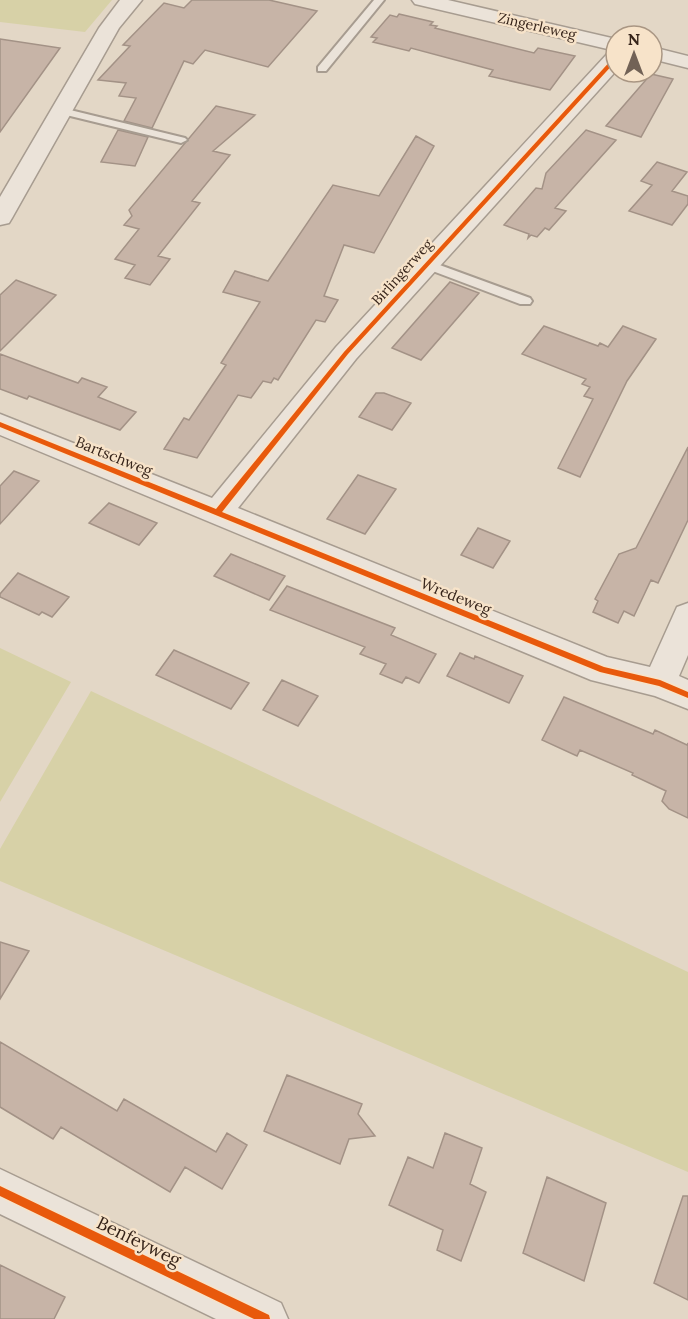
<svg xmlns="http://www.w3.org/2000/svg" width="688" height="1319" viewBox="0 0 688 1319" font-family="Lora,serif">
<rect width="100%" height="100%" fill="#e3d7c6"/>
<path fill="#d7d1a7" d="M0 0H112L85 32 0 22Z
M0 648 71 682 0 802Z
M91 691 688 972V1172L0 881V849Z"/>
<path fill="#c7b4a7" stroke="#a39286" stroke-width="1.5" d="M192 0H269L317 11 268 67 205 50 193 64 184 61 152 128 124 121 136 98 119 96 126 83 98 80 130 46 123 45 164 3 184 8Z
M399 14 433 22 430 25 437 26 435 28 534 53 538 48 575 56 550 90 489 76 493 70 411 48 409 51 373 42 377 38 371 37 390 15 397 17Z
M0 39 60 48 0 132Z
M651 74 673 79 641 137 606 126Z
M216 106 255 115 213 151 230 155 192 201 200 203 158 256 170 259 150 285 125 278 135 265 115 259 139 229 124 225 132 216 129 210Z
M118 130 148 137 135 166 101 162Z
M586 130 616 140 555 208 566 211 549 230 545 228 537 237 531 235 528 238 529 234 504 225 536 188 542 189 546 173Z
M416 136 434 146 374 253 344 245 324 296 338 300 325 322 316 320 278 380 274 378 271 383 263 381 251 398 238 395 197 458 164 449 184 418 189 420 226 365 221 363 260 302 223 292 235 271 268 281 333 185 379 196Z
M657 162 687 172 672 191 688 196V204L672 225 629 211 652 185 641 181Z
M16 280 56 295 0 351V295Z
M450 282 479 293 421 360 392 348Z
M544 326 598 346 600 343 608 347 623 326 656 339 627 381 580 477 558 468 593 399 584 396 590 387 582 384 586 379 522 354Z
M0 354 78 383 82 378 107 387 98 397 136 412 120 430 29 396 27 399 0 389Z
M376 393H384L411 403 392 430 359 417Z
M688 447V520L658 583 651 580 634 616 624 611 618 623 593 612 598 601 595 599 619 554 636 548Z
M14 471 39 481 0 524V486Z
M358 475 396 489 365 534 327 519Z
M109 503 157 523 139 545 89 523Z
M478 528 510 541 493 568 461 555Z
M231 554 285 576 269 600 214 576Z
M18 573 69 597 52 617 42 612 39 615 0 597V594Z
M287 586 395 628 391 635 436 654 419 683 406 677 402 683 380 674 386 664 360 654 365 647 270 610Z
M174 650 249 683 231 709 156 675Z
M460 653 474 659 475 656 523 676 509 703 447 676Z
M282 680 318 696 298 726 263 710Z
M564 697 653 734 655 730 687 745 688 743V818L669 809 662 801 666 791 632 775 633 773 580 750 577 756 542 740Z
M0 942 29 951 0 999Z
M0 1042 117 1111 124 1099 216 1152 227 1133 247 1145 222 1189 185 1167 170 1192 61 1127 53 1139 0 1107Z
M287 1075 362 1104 358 1114 375 1136 349 1139 340 1164 264 1131Z
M445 1133 482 1148 470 1184 486 1192 461 1261 437 1250 443 1230 389 1205 408 1157 433 1168Z
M547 1177 606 1203 584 1281 523 1253Z
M683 1196H688V1300L654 1283Z
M0 1265 65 1297 54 1319H0Z"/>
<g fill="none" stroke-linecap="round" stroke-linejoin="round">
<defs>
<path id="service" d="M374 0H384L326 71H318V67Z
M62 108 185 138 187 140 181 143 58 113 56 111Z
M426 260 530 298 532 301 530 304H520L422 267 420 264 422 261Z"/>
<path id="minor" d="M120 0H142L119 28 12 218 9 223 0 225V197L99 28Z
M412 0H448L616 39V51L415 4Z
M652 47 688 56V68L652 59Z
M616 52V71L356 359 238 508 607 657 650 667 677 607 688 603V655L679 676 688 680V709L655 696 591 680 0 435V414L212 498 336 347 608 53Z
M0 1169 281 1303 288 1319H216L0 1214Z"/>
</defs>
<use href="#service" stroke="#a79c90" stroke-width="4"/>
<use href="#minor" stroke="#a79c90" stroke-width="3"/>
<use href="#service" fill="#ebe3d9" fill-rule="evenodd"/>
<use href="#minor" fill="#ebe3d9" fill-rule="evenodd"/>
<defs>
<path id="cycleway" d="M614 57H616V61L348 354 222 512 604 667 660 680 688 692V698L659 686 600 672 0 427V422L216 509 344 352Z
M0 1186 269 1315 270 1319H254L0 1196Z"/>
</defs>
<use href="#cycleway" stroke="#f7e3c9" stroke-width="3"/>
<use href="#cycleway" fill="#e8590c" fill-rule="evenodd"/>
</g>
<g text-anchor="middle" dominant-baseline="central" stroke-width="5" stroke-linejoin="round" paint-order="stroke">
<g font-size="14" fill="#352319" stroke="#f7e3c9">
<text transform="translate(537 26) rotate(13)">Zingerleweg</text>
<text transform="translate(402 272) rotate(-48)">Birlingerweg</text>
</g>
<g font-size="15" fill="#352319" stroke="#f7e3c9">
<text transform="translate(114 456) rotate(22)">Bartschweg</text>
<text transform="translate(456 596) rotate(22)">Wredeweg</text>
</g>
<g font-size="18" fill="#352319" stroke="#f7e3c9">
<text transform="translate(139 1241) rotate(26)">Benfeyweg</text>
</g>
</g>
<g transform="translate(634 54)"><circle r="28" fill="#f7e3c9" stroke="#a99683" stroke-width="1.5"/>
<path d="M0-4.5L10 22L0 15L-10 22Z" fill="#726256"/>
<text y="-9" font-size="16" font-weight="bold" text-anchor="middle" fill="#352319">N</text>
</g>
</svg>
